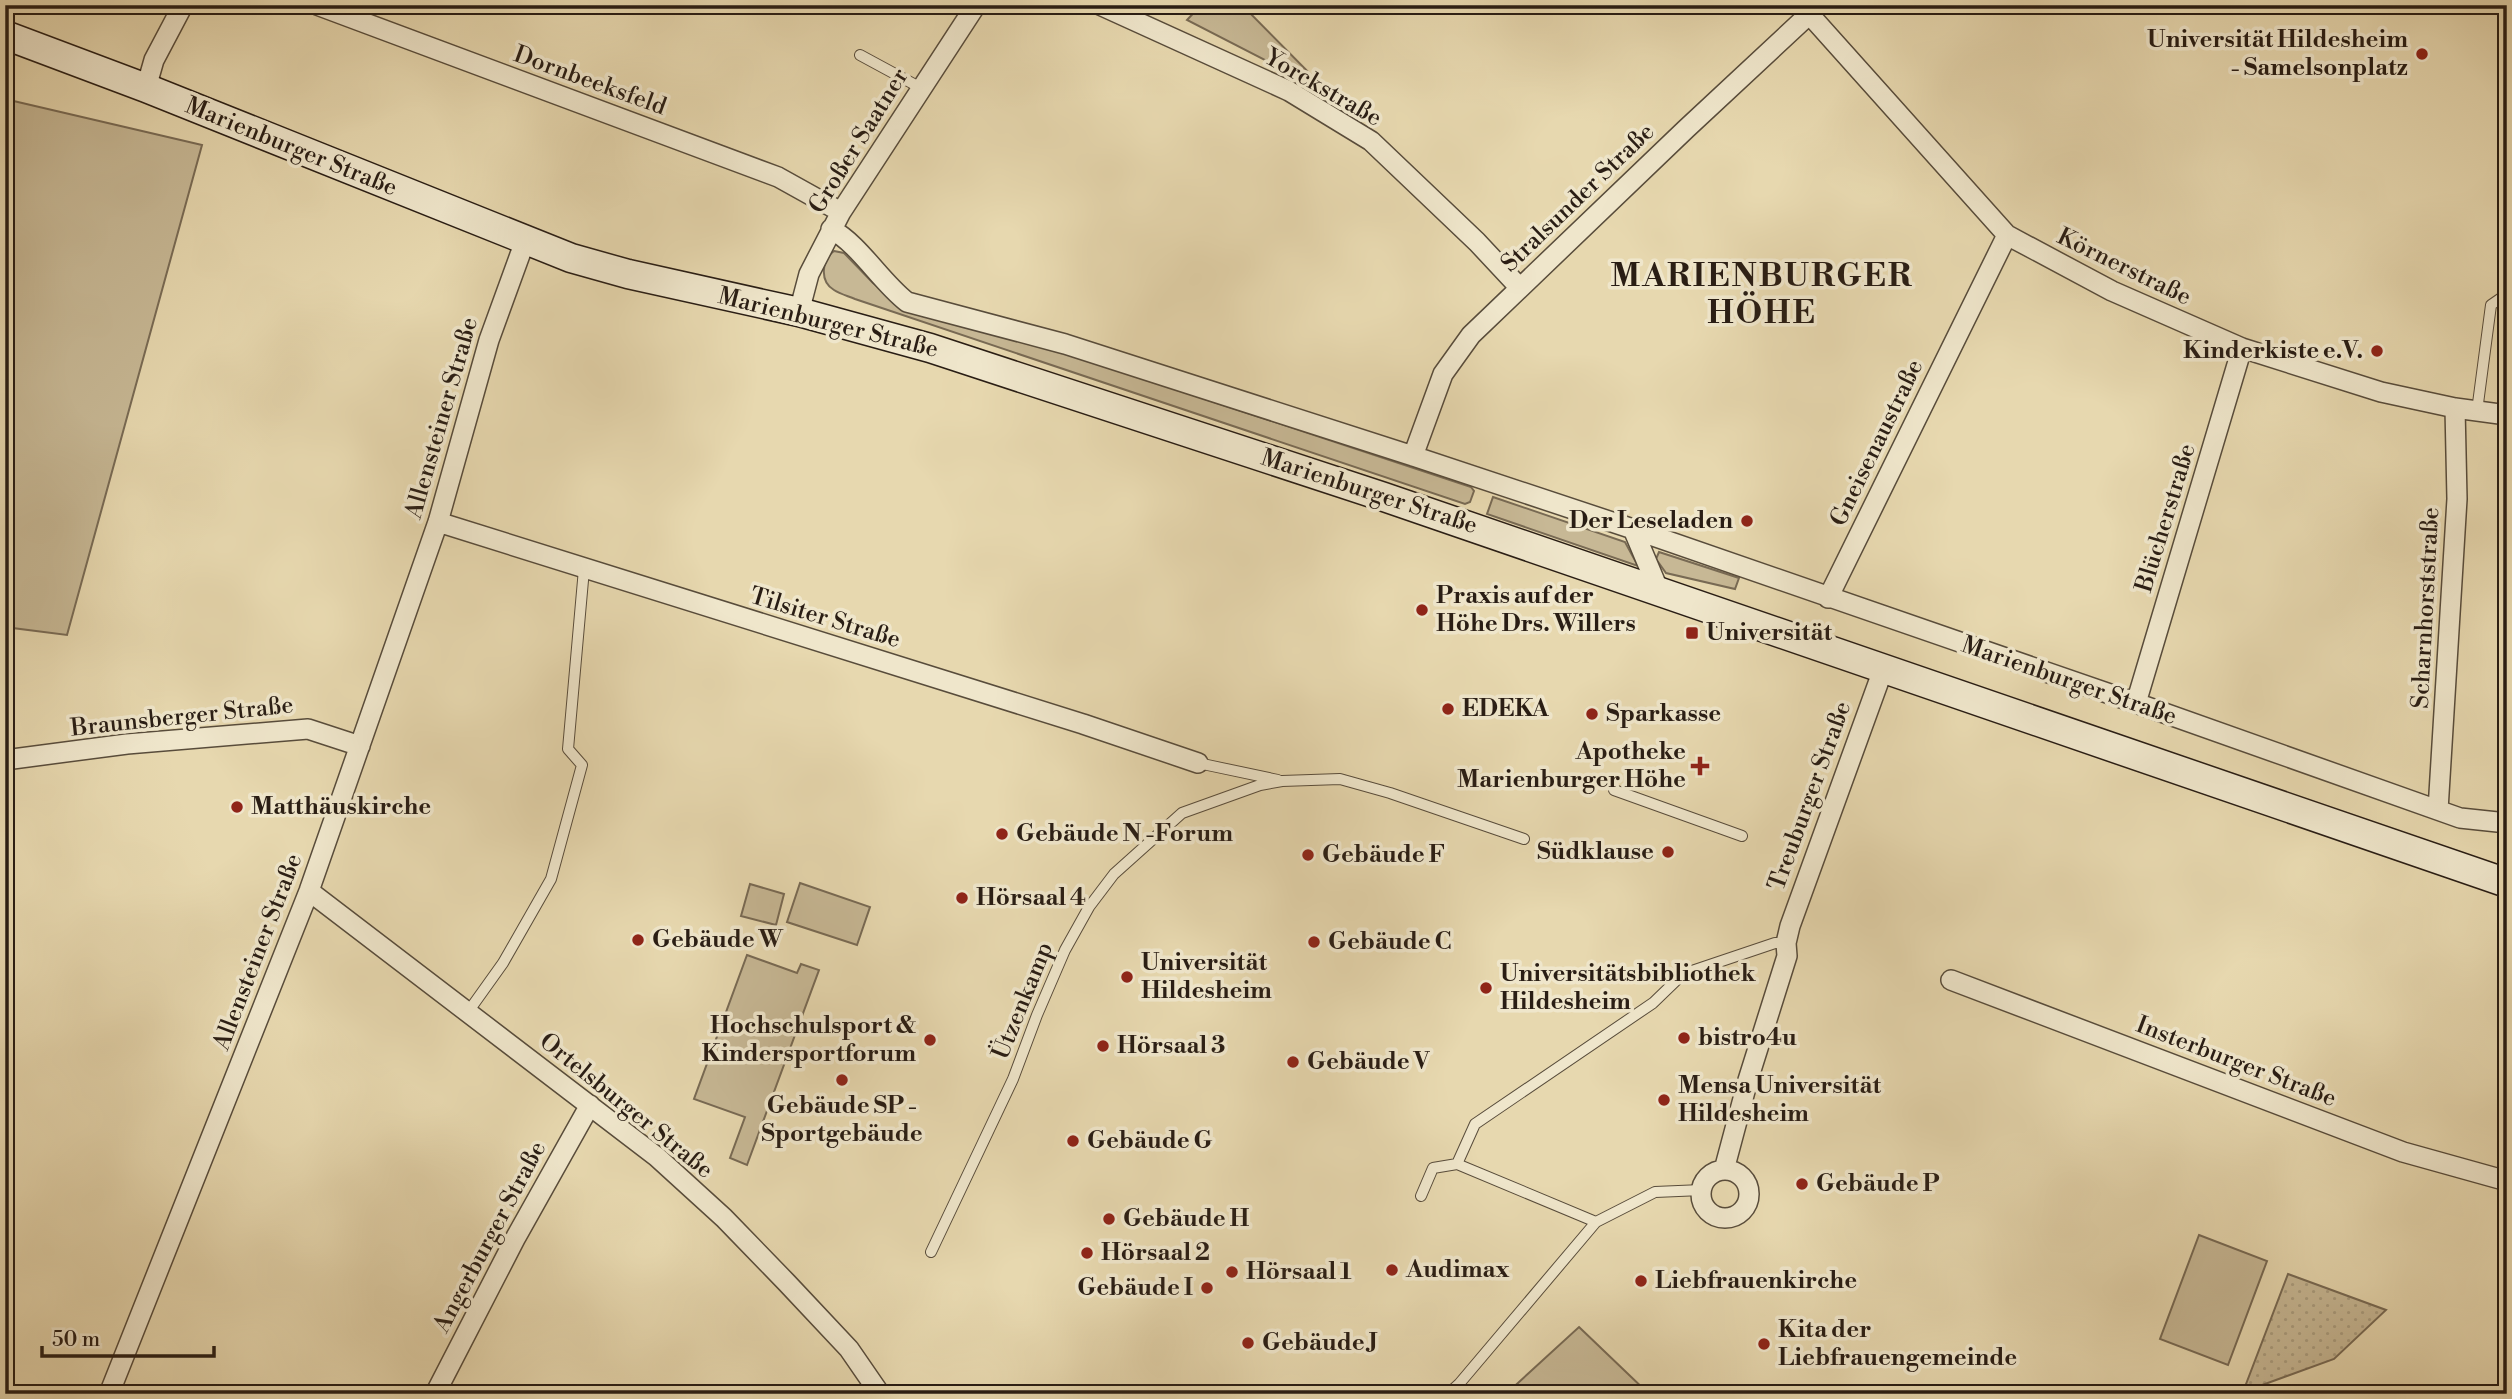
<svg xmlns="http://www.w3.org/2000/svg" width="2512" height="1399" viewBox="0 0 2512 1399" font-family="'Libre Bodoni',serif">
<defs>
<pattern id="park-dots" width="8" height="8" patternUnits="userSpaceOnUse" patternTransform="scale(1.75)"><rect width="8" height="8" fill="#c7b895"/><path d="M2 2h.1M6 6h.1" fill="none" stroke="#ab9e80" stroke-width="1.8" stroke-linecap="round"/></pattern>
</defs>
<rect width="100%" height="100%" fill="#e7d8af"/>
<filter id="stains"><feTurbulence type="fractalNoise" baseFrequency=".00286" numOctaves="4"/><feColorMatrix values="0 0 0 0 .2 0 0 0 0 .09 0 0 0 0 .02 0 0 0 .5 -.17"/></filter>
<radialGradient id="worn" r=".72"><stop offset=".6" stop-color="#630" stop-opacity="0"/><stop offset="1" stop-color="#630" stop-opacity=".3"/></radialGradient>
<path fill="#c7b895" stroke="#786a54" stroke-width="2" d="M1201 5H1242L1329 93 1187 20Z
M5 99 202 145 67 635 5 627Z
M834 251 844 253 873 283 911 312 1063 352 1471 487 1474 491 1470 502 1465 504 855 299C848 296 840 294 834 290 819 281 822 260 834 251Z
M1493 497 1625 542 1638 566 1487 514Z
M1659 552 1739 578 1735 589 1666 573 1656 559Z
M800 883 870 907 857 945 787 922Z
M750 884 784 894 776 925 741 916Z
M747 955 797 973 801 964 819 970 747 1165 730 1158 745 1117 694 1099Z
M2199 1235 2267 1261 2228 1365 2160 1339Z
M1579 1327 1649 1394H1506Z"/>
<path fill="url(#park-dots)" stroke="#786a54" stroke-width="2" d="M2288 1274 2386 1310 2334 1359 2243 1392Z"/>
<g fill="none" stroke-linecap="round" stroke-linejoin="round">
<defs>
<path id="lane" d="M860 55 921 88
M2477 411 2491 305 2507 294
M1198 763 1278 780
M1614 790 1742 836
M468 1012 503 963 551 879 582 765 568 749 584 569
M1457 1164 1475 1124 1653 1003 1683 974 1775 943H1786
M1421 1196 1433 1168 1457 1164 1596 1222
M931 1252 1013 1079 1037 1015 1065 950 1089 907 1114 874 1182 813 1260 785 1282 781 1340 779 1390 793 1524 839
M1448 1394 1459 1384 1596 1222 1655 1192 1702 1190"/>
<path id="street" d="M317 5 778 177 841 212
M1100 5 1289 91 1371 141 1477 242 1520 288
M1810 15 2007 235 2112 291 2242 348 2381 392 2455 408 2507 415
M146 88 154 60 183 5
M831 229C860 245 880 281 907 302L1065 344 1413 456 1633 529 2136 703 2460 818 2507 823
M799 312 809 274 841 212 976 5
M1413 456 1443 374 1471 335 1686 129 1817 7
M438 522 1083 724 1198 763
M1633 529 1659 591
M1828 598 2007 235
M2136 703 2242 348
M5 760 127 744 308 729 360 746
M2438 810 2457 499 2455 408
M309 891 657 1157 724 1218 787 1283 849 1349 880 1394
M1951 980 2403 1152 2507 1181
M1724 1170 1748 1080 1787 956 1786 943 1790 926 1884 667
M1701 1194a24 24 0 1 1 48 0a24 24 0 1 1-48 0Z
M109 1394 309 891 438 522 489 340 525 241
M435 1394 516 1237 590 1105"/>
<path id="secondary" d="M5 35 146 88 571 258 628 274 799 312 930 348 1384 497 2507 883"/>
</defs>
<use href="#lane" stroke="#584c3b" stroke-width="12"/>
<use href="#street" stroke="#584c3b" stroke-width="22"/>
<use href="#secondary" stroke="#291d14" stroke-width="31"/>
<use href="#lane" stroke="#efe6cb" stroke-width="10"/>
<use href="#street" stroke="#efe6cb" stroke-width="19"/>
<use href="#secondary" stroke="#efe6cb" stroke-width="28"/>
</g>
<g fill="#8f2418" stroke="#efe6cb" stroke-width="2.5">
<circle cx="2422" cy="54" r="7"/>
<circle cx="2377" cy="351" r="7"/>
<circle cx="1747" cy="521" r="7"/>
<circle cx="1422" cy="610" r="7"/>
<rect x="1685" y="626" width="14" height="14" rx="3.5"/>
<circle cx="1448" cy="709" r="7"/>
<circle cx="1592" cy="714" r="7"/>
<path d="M1696.5 755.5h7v7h7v7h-7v7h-7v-7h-7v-7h7z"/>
<circle cx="237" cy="807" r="7"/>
<circle cx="1002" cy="834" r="7"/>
<circle cx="1668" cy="852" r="7"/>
<circle cx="1308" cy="855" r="7"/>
<circle cx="962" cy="898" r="7"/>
<circle cx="638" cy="940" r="7"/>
<circle cx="1314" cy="942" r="7"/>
<circle cx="1127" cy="977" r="7"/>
<circle cx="1486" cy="988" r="7"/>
<circle cx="1684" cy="1038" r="7"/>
<circle cx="930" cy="1040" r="7"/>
<circle cx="1103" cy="1046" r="7"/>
<circle cx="1293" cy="1062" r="7"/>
<circle cx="842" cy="1080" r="7"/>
<circle cx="1664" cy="1100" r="7"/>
<circle cx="1073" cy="1141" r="7"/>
<circle cx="1802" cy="1184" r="7"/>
<circle cx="1109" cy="1219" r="7"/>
<circle cx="1087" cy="1253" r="7"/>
<circle cx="1392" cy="1270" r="7"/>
<circle cx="1232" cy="1272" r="7"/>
<circle cx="1641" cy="1281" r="7"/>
<circle cx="1207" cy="1288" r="7"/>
<circle cx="1248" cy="1343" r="7"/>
<circle cx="1764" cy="1344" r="7"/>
</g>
<g text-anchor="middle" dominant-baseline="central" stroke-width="7" stroke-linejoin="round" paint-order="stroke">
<g font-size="24" font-weight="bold" fill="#291d14" stroke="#efe6cb" text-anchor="start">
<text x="2408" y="40" text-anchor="end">Universität Hildesheim<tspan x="2408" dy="28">- Samelsonplatz</tspan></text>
<text x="2363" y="351" text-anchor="end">Kinderkiste e.V.</text>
<text x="1733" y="521" text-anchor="end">Der Leseladen</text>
<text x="1436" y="596">Praxis auf der<tspan x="1436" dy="28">Höhe Drs. Willers</tspan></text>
<text x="1706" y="633">Universität</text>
<text x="1462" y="709">EDEKA</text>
<text x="1606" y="714">Sparkasse</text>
<text x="1686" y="752" text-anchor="end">Apotheke<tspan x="1686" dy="28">Marienburger Höhe</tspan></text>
<text x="251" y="807">Matthäuskirche</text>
<text x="1016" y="834">Gebäude N -Forum</text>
<text x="1654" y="852" text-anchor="end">Südklause</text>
<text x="1322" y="855">Gebäude F</text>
<text x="976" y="898">Hörsaal 4</text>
<text x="652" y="940">Gebäude W</text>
<text x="1328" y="942">Gebäude C</text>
<text x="1141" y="963">Universität<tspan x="1141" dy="28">Hildesheim</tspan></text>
<text x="1500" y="974">Universitätsbibliothek<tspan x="1500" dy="28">Hildesheim</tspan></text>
<text x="916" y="1026" text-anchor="end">Hochschulsport &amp;<tspan x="916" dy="28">Kindersportforum</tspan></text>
<text x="1698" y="1038">bistro4u</text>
<text x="1117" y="1046">Hörsaal 3</text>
<text x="1307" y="1062">Gebäude V</text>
<text x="1678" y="1086">Mensa Universität<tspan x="1678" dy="28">Hildesheim</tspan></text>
<text x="842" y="1106" text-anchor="middle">Gebäude SP -<tspan x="842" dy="28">Sportgebäude</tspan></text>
<text x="1087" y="1141">Gebäude G</text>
<text x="1816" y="1184">Gebäude P</text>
<text x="1123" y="1219">Gebäude H</text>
<text x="1101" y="1253">Hörsaal 2</text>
<text x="1406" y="1270">Audimax</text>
<text x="1246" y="1272">Hörsaal 1</text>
<text x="1655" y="1281">Liebfrauenkirche</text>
<text x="1193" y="1288" text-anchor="end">Gebäude I</text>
<text x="1778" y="1330">Kita der<tspan x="1778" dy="28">Liebfrauengemeinde</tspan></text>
<text x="1262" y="1343">Gebäude J</text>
</g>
<g font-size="24" fill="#291d14" stroke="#efe6cb">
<text transform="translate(590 81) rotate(20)">Dornbeeksfeld</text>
<text transform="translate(1323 88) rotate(30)">Yorckstraße</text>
<text transform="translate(859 141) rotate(-58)">Großer Saatner</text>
<text transform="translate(291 147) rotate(22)">Marienburger Straße</text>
<text transform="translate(1578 198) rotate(-44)">Stralsunder Straße</text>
<text transform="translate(2124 267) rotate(26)">Körnerstraße</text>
<text transform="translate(828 323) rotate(14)">Marienburger Straße</text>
<text transform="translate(442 418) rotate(-74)">Allensteiner Straße</text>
<text transform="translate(1877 443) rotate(-64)">Gneisenaustraße</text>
<text transform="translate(1369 492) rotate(18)">Marienburger Straße</text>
<text transform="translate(2166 518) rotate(-73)">Blücherstraße</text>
<text transform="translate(2426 608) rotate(-87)">Scharnhorststraße</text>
<text transform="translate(825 618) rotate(17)">Tilsiter Straße</text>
<text transform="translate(2069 681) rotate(19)">Marienburger Straße</text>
<text transform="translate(182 717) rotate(-6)">Braunsberger Straße</text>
<text transform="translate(1810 796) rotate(-70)">Treuburger Straße</text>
<text transform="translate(258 952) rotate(-69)">Allensteiner Straße</text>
<text transform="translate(1023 1001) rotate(-68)">Ützenkamp</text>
<text transform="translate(2236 1062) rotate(21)">Insterburger Straße</text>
<text transform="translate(626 1106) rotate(39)">Ortelsburger Straße</text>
<text transform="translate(490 1237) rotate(-62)">Angerburger Straße</text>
</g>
<g font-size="32" font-weight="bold" letter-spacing="2" fill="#291d14" stroke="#efe6cb">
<text x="1762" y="276">MARIENBURGER<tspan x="1762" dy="37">HÖHE</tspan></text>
</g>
</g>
<rect width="2512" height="1399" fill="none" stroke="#e7d8af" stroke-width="28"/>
<rect x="7" y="7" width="2498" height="1385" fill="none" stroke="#291d14" stroke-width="3.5"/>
<rect x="14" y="14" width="2484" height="1371" fill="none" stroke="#291d14" stroke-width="2"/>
<path d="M42 1346v10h172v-10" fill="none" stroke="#291d14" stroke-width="3.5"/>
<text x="52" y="1346" font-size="21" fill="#291d14" stroke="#efe6cb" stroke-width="5" paint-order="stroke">50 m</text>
<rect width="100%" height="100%" filter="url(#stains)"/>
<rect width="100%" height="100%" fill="url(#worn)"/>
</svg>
